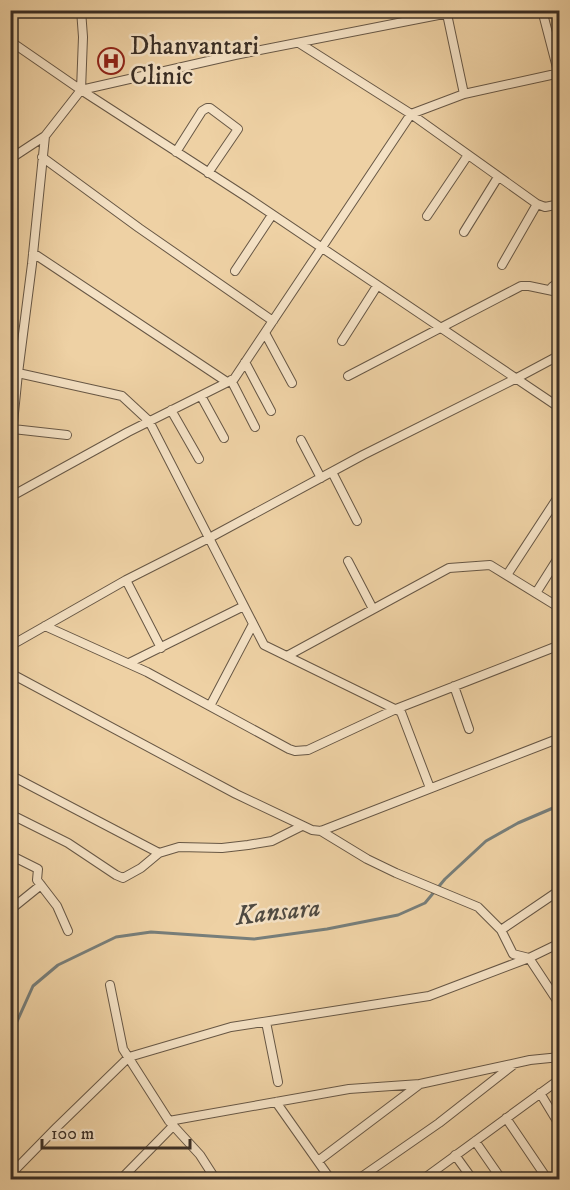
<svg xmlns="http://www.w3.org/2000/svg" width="570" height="1190" viewBox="0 0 570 1190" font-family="'IM FELL DW Pica',serif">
<rect width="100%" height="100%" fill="#eed1a4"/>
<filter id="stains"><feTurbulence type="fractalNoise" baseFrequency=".00333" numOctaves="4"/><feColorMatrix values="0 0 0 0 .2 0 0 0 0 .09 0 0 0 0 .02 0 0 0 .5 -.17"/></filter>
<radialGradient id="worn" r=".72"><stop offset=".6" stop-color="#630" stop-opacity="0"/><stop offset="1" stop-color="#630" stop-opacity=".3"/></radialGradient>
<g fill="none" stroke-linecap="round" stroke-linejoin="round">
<path stroke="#777e7a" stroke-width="3" d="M10 1037 33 986 58 965 116 937 151 932 254 939 327 929 398 915 425 903 445 879 486 841 518 823 560 805"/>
<defs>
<path id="minor" d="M542 10 560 79
M10 41 81 90 248 198 560 408
M299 43 411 114 464 94 447 14
M81 90 235 55 464 10
M464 94 560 73
M45 136 32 264 18 373 122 396 149 421 264 645 401 712 430 788
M176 152 202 111 207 108H210L238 129 208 173
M42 157 139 228 273 321
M10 159 45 136 81 90 83 37 81 10
M427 216 468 155
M464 232 498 177
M33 253 227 382
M502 265 537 204
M235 271 272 215
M560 281 552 287 553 291 560 296
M265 333 292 383
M342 341 377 286
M245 362 271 411
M10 373H18L10 453
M348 376 521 286H529L553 291
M231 380 255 427
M201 396 224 438
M171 410 199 459
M13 429 67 435
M301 440 321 478
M332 472 357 521
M10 497 128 432 234 379 411 114 537 204 545 207 560 204
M348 561 373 609
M507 575 560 494
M126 580 161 648
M536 593 560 555
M45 626 147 672 289 749 295 751 308 750 396 709 560 645
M10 646 126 580 213 536 363 455 515 379 560 355
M287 656 449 568 490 565 560 608
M129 663 244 606
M10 673 236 794 312 830 321 831 560 738
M454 686 469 729
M210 706 253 624
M10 775 159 853
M10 814 68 843 116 875 123 878 141 868 159 853 179 847 222 848 248 845 272 841 302 826
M321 831 367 859 396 873 478 907 501 930 513 954 529 958
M10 855 38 869 37 880 57 906 68 931
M10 910 41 885
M501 930 560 890
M560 943 529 958 560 1005
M110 985 123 1049 169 1121 200 1155 216 1180
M266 1022 278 1082
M540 1093 560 1126
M276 1102 331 1180
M506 1118 548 1180
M169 1121 349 1089 420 1084
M475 1141 502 1180
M455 1155 473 1180
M318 1161 420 1084 530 1060 560 1057
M10 1175 57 1127 129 1057 231 1027 429 996 529 958
M120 1180 173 1126
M319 1180 326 1174
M357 1180 439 1123 513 1065
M422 1180 560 1079"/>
</defs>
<use href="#minor" stroke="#675745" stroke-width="10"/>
<use href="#minor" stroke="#f4e1c4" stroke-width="8"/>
</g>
<defs>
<symbol id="hospital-ring" viewBox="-11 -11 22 22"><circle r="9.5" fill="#f4e1c4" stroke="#8f2418" stroke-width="1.5"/><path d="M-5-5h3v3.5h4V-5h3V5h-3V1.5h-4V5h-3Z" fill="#8f2418"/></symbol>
</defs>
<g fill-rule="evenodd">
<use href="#hospital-ring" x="96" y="46" width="30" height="30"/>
</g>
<g text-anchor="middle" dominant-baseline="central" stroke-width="5" stroke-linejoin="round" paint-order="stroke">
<g font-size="26" fill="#3a2e25" stroke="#f4e1c4" text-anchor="start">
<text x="130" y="46">Dhanvantari<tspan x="130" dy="30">Clinic</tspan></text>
</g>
<g font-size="27" font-style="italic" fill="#4e4941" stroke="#f4e1c4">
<text transform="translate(278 912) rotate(-6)">Kansara</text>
</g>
</g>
<rect width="570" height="1190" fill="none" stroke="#eed1a4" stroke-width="36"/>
<rect x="12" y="12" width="546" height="1166" fill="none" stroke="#3a2e25" stroke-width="3"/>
<rect x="18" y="18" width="534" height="1154" fill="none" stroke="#3a2e25" stroke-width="1.5"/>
<path d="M42 1139v9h148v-9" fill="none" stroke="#3a2e25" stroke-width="3"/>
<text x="51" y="1139" font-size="18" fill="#3a2e25" stroke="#f4e1c4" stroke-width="4.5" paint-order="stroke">100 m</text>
<rect width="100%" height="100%" filter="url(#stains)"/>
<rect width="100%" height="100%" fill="url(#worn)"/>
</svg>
